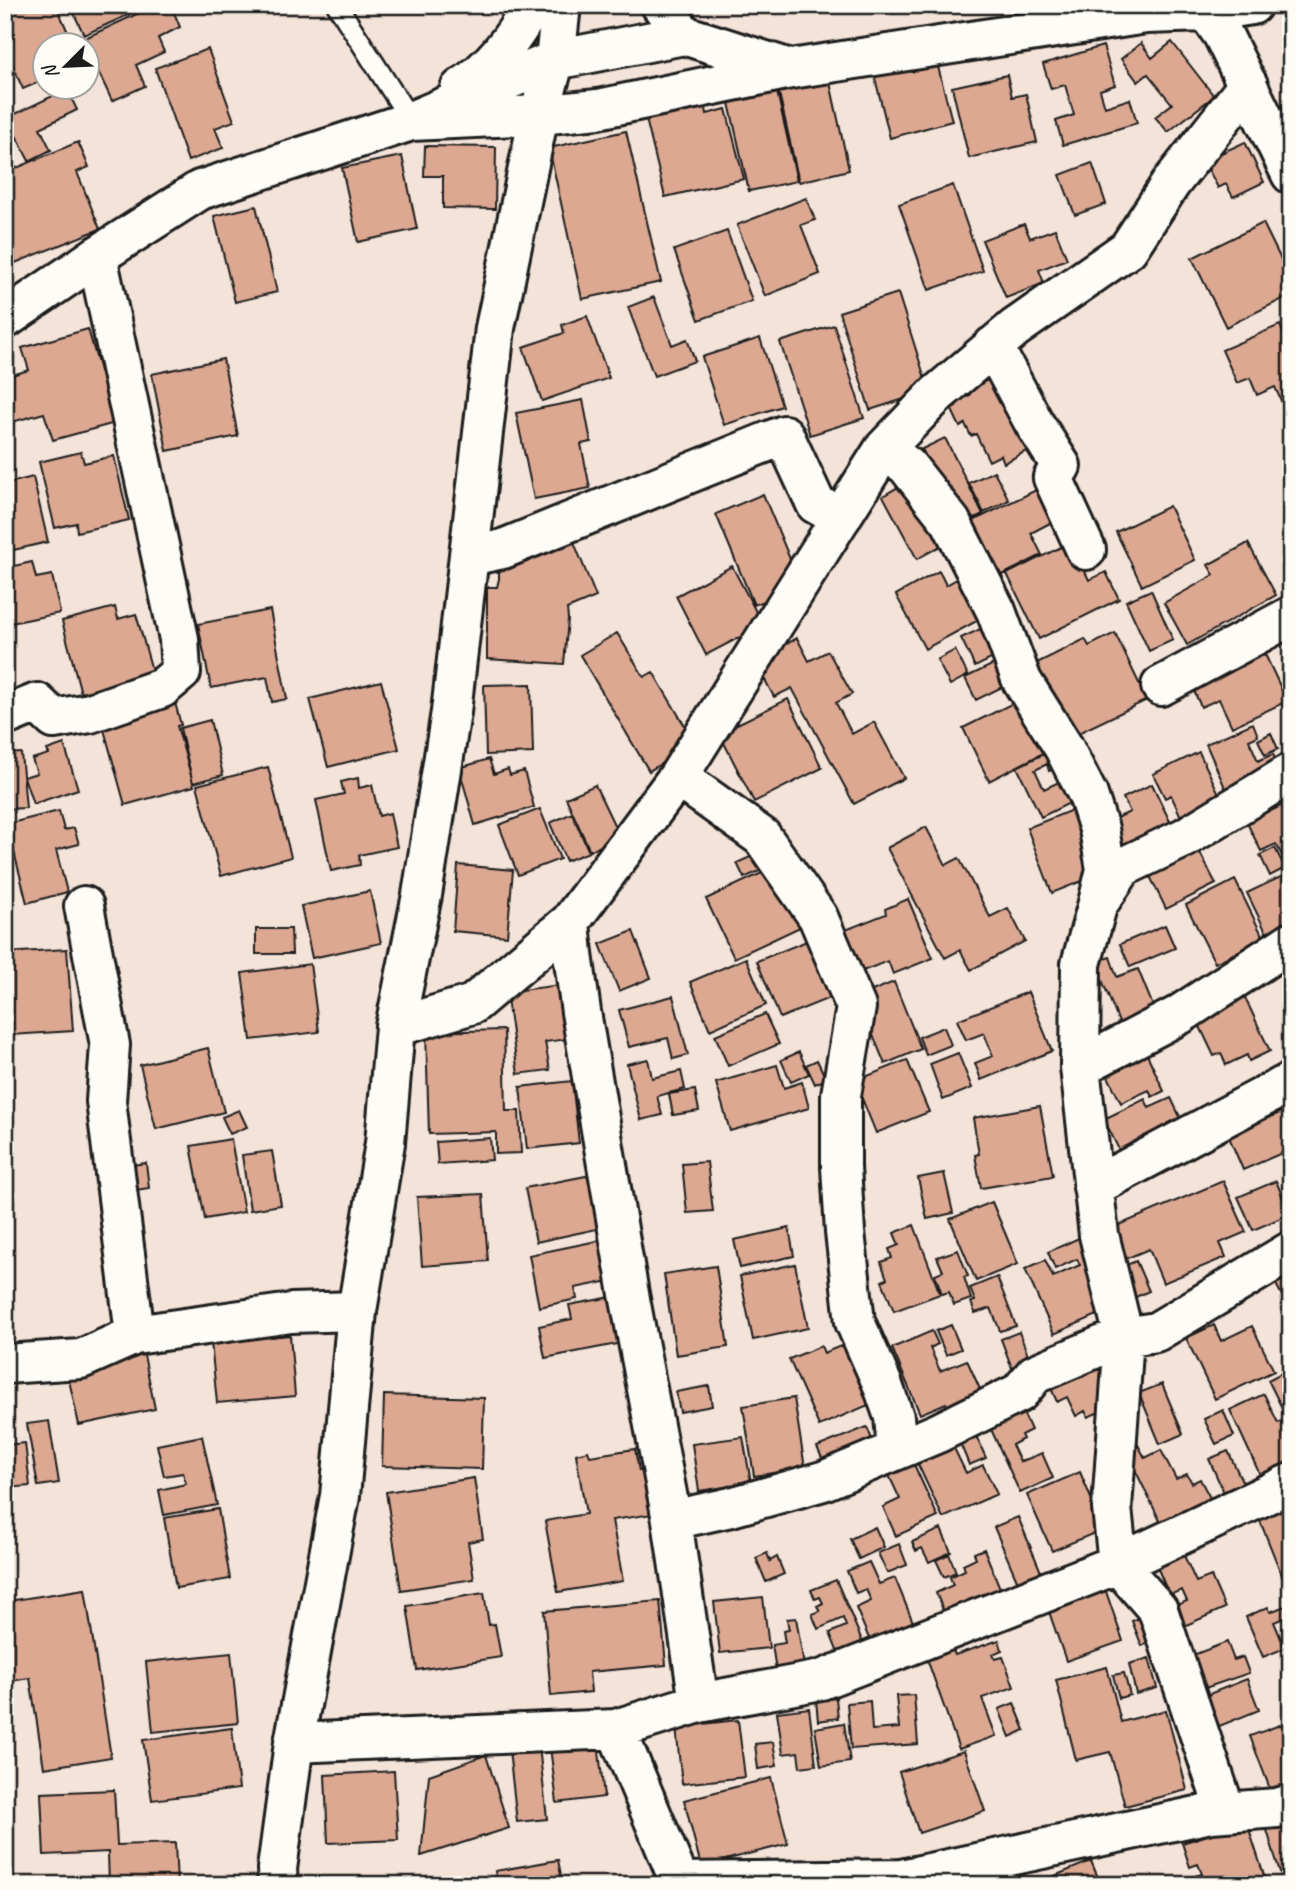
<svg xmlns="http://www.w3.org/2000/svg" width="1296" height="1890" viewBox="0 0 1296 1890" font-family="Caveat,sans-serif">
<rect width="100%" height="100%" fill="#f3e3d9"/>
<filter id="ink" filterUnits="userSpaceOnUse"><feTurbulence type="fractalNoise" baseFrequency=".0143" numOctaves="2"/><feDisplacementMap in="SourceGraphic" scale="14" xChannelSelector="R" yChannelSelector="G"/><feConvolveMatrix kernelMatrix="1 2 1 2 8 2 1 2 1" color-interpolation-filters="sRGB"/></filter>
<g filter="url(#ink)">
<path fill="#dda892" stroke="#1c1c1c" stroke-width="2" d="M5 5H56L74 46H46V79L23 89 5 49Z
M70 5H126L130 14 84 35Z
M156 5H171L180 27 158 38 164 52 136 65 145 86 112 101 83 39Z
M1172 42 1214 96 1168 132 1155 117 1172 104 1148 74 1138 82 1121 59 1141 43 1152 58Z
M1103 46 1115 85 1100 90 1105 107 1130 99 1137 123 1063 145 1056 121 1074 115 1065 85 1051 89 1043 64Z
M208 49 234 121 215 128 223 148 188 161 155 68Z
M935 55 952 121 890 138 873 70Z
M828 73 849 170 799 182 777 84Z
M1007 75 1012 97 1026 94 1037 142 969 158 952 87Z
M775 83 797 181 749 191 727 94Z
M67 89 77 110 40 128 51 150 29 161 7 118Z
M705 104 707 114 726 109 744 179 665 197 646 119Z
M626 131 661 282 582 299 549 148Z
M78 142 89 167 77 172 100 229 5 267V153L12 170Z
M1245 142 1264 182 1233 197 1226 184 1218 188 1204 161Z
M425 146 496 147 495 209 443 208V176H424Z
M402 156 417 229 358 242 342 168Z
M1092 163 1106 204 1075 215 1060 175Z
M953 185 983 271 929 290 899 204Z
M806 198 815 220 801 225 820 274 765 296 737 225Z
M256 206 277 292 235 302 214 216Z
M1263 223 1291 280V295L1226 327 1192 258Z
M1024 224 1030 238 1055 229 1067 259 1039 270 1044 283 1006 298 982 240Z
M727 231 752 301 699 320 674 250Z
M898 293 929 391 870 410 839 312Z
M654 297 672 345 687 339 695 361 654 376 628 307Z
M587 316 609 378 542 401 523 347 564 333 562 325Z
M834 325 864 418 810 435 780 342Z
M1280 325 1285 336 1291 334V401L1283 405 1275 387 1257 395 1250 378 1237 383 1222 350Z
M88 329 115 423 53 440 44 413 5 424V377L29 370 22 348Z
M760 338 782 406 724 425 702 357Z
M223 359 238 436 167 451 152 374Z
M999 375 1034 447 1004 463 1001 455 989 461 976 434 971 436 965 424 960 427 951 408 956 406 954 403 970 395 968 389Z
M583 400 591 442 581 444 590 488 534 499 516 413Z
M945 438 983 514 960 525 922 449Z
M81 452 84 463 114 456 129 520 77 532 76 523 55 528 39 462Z
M994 471 1009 500 984 513 969 483Z
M33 477 48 542 5 552V484Z
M907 482 942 545 917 559 883 496Z
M1036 490 1052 522 1031 533 1042 555 1000 576 973 521Z
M763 494 790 559 774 597 754 605 716 514Z
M1169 506 1195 560 1142 586 1116 532Z
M572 537 596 597 567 609 568 619 564 664 487 659V587H497L499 579V567Z
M1071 542 1089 580 1106 572 1119 599 1039 639 1007 574Z
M1248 543 1276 595 1187 645 1164 603 1214 575 1208 565Z
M32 562 36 578 52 575 60 613 6 624 5 568Z
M732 566 763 625 706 655 676 596Z
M939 571 946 585 964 575 986 616 925 649 896 595Z
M1151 590 1173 640 1149 651 1126 601Z
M115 607 118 619 136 614 153 674 81 693 62 621Z
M270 610 287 699 272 702 267 677 211 688 198 624Z
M989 625 1003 653 975 667 961 638Z
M617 633 644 677 653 672 695 743 649 771 580 655Z
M1115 633 1147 700 1066 739 1031 666 1085 639 1089 646Z
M797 638 809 661 828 651 852 694 836 703 852 734 874 722 904 778 854 804 792 688 774 697 755 661Z
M955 650 968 675 950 685 937 660Z
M1263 650 1287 701 1232 727 1219 699 1201 707 1191 684Z
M1004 659 1014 681 976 700 965 678Z
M381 681 399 749 328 767 310 699Z
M531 684 533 753 486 755 484 685Z
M173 695 181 725 177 726 194 786 125 805 100 715Z
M1025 697 1051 749 989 781 963 728Z
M788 699 822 768 754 802 719 733Z
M210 720 223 775 193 783 180 728Z
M1253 723 1258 736 1249 740 1258 761 1273 754 1282 776 1230 799 1206 744Z
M1271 733 1278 749 1265 755 1258 740Z
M64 744 78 789 33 804 24 777 37 773 32 759 49 754 47 750Z
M1056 748 1064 764 1049 771 1047 764 1035 770 1044 789 1074 775 1084 796 1041 817 1017 767Z
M1199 752 1222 800 1182 819 1171 795 1165 798 1153 774Z
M21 753 26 808 5 809V754Z
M489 759 494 774 508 769 510 775 524 771 534 807 475 825 459 768Z
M268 767 291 857 221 876 197 785Z
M358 778 359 788 372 785 379 816 390 813 397 847 359 855 360 865 331 871 316 800 344 794 341 782Z
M1152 784 1175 832 1126 855 1110 821 1130 812 1123 798Z
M595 785 620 837 590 851 566 798Z
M1264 797 1271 811 1291 801V859L1285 861 1276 844 1261 851 1240 809Z
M540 809 560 859 518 875 499 825Z
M1072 810 1097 875 1052 893 1027 828Z
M59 811 64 830 74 828 79 844 56 850 67 892 27 903 7 824Z
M572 813 589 852 566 861 550 823Z
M926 827 946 865 959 858 990 917 1008 908 1025 941 971 970 960 950 945 958 887 848Z
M1193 839 1216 884 1166 909 1144 864Z
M1275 848 1285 868 1270 876 1260 855Z
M768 849 775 864 744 878 737 863Z
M5 865 14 905 5 907Z
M458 865 513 870 507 936 453 931Z
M773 868 800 927 734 958 706 899Z
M1291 872V925L1268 936 1247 893Z
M1235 880 1264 939 1215 963 1186 905Z
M370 891 381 943 312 958 301 906Z
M908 899 933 958 893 974 888 961 855 974 838 933 886 914 885 909Z
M1165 925 1175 948 1130 967 1120 944Z
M256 929H291L292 954H256Z
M633 931 651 978 619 991 600 944Z
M809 940 832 997 780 1018 757 961Z
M67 949 73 1031 11 1035 6 953Z
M1110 957 1117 977 1138 969 1155 1011 1120 1025 1095 962Z
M746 958 766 1005 710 1030 690 982Z
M310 964 319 1032 251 1040 242 973Z
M894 982 921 1049 885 1064 857 997Z
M575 983 583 1037 545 1042 550 1070 518 1074 506 992Z
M1241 989 1270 1051 1249 1061 1247 1055 1226 1065 1221 1053 1214 1056 1193 1012Z
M1028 992 1052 1051 981 1080 975 1063 993 1056 984 1033 966 1040 957 1020Z
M673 996 688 1055 673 1059 668 1038 629 1047 619 1010Z
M765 1014 779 1044 728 1066 715 1035Z
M944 1027 951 1045 926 1055 919 1037Z
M504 1030 506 1111H519L521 1153 496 1154V1132L429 1134 426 1032Z
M208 1048 224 1112 156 1129 140 1065Z
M1145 1050 1164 1091 1152 1097 1149 1090 1121 1103 1101 1062Z
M799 1052 809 1074 791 1082 781 1060Z
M958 1053 972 1088 943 1100 930 1064Z
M648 1059 652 1078 681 1071 685 1089 657 1096 662 1115 641 1120 627 1064Z
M817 1060 826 1079 815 1084 806 1065Z
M907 1060 929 1112 876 1133 855 1081Z
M777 1065 784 1088 802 1082 809 1108 730 1131 716 1083Z
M572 1081 579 1143 527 1149 520 1087Z
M695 1090 699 1111 673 1115 669 1094Z
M1171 1098 1183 1123 1121 1154 1104 1119 1145 1099 1149 1108Z
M1040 1106 1053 1176 981 1188 975 1155 979 1154 973 1118Z
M239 1110 247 1127 230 1134 222 1117Z
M1247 1112 1253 1125 1282 1112 1289 1127 1291 1126V1149L1243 1170 1223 1123Z
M490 1138 492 1160 438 1164 436 1142Z
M231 1139 244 1212 205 1219 191 1146Z
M272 1151 281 1205 250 1210 242 1155Z
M707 1162 713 1211 687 1213 682 1164Z
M146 1163 149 1188 136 1190 132 1165Z
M944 1173 953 1213 927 1219 918 1178Z
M596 1174 606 1227 536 1242 525 1188Z
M1223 1181 1246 1232 1220 1243 1226 1257 1163 1283 1149 1249 1125 1259 1112 1228Z
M1276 1181 1290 1214 1253 1230 1238 1197Z
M483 1194 488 1261 422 1266 417 1197Z
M992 1202 1018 1264 976 1281 950 1219Z
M914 1225 940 1294 894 1311 882 1281 887 1279 881 1262 892 1258 889 1249 899 1245 894 1233Z
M789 1228 794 1256 740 1268 734 1240Z
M1081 1237 1103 1277 1089 1284 1102 1313 1054 1334 1025 1269 1045 1260 1053 1277 1080 1265 1077 1259 1055 1269 1048 1252Z
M602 1240 610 1281 575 1288 577 1299 539 1307 529 1255Z
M958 1250 968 1276 964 1277 971 1299 954 1305 949 1292 942 1294 935 1274 943 1271 937 1257Z
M1136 1261 1149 1291 1125 1302 1112 1271Z
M795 1264 808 1328 753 1340 740 1276Z
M1291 1265V1306L1288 1307 1271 1275Z
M716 1266 728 1347 676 1355 664 1274Z
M997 1277 1016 1326 1000 1331 991 1308 975 1313 971 1302 975 1301 970 1288Z
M612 1297 622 1343 545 1358 539 1326 572 1319 569 1305Z
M951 1325 961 1349 946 1355 936 1331Z
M1214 1325 1221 1341 1252 1326 1274 1371 1215 1399 1186 1338Z
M932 1331 938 1344 930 1348 940 1371 967 1360 983 1396 949 1410 946 1403 920 1414 892 1348Z
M1019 1332 1030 1360 1015 1376 1001 1339Z
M290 1335 295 1396 217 1403 211 1342Z
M848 1343 873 1403 819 1426 789 1359 821 1346 824 1353Z
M144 1355 155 1409 79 1425 67 1371Z
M1093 1355 1115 1405 1088 1417 1085 1411 1076 1416 1067 1397 1057 1402 1051 1388Z
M1287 1370 1291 1378V1408L1284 1412 1268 1380Z
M1162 1384 1183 1434 1160 1444 1139 1393Z
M709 1386 712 1406 680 1412 676 1392Z
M1264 1394 1278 1423 1291 1417V1463L1261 1477 1230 1410Z
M384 1395 484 1398 482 1469 382 1466Z
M794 1398 805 1468 754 1476 743 1406Z
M1019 1404 1031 1430 1021 1435 1023 1439 1012 1445 1020 1462 1042 1453 1053 1478 1020 1493 990 1427Z
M1223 1410 1234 1436 1216 1444 1204 1419Z
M49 1421 59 1483 38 1486 27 1424Z
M867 1427 875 1447 826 1467 817 1447Z
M202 1436 217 1505 164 1515 159 1490 186 1484 183 1473 164 1476 157 1445Z
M976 1436 986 1458 969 1465 960 1443Z
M743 1437 751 1483 699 1491 692 1444Z
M950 1440 966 1473 983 1465 997 1494 943 1518 914 1456Z
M1136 1441 1145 1458 1161 1450 1176 1479 1187 1474 1192 1483 1200 1479 1217 1511 1205 1517 1199 1504 1161 1523 1124 1447Z
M25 1443 30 1486 5 1488V1445Z
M635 1449 639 1471 645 1470 653 1514 612 1520 623 1581 558 1592 545 1521 586 1514 576 1454 588 1451 590 1456Z
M1228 1451 1251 1500 1231 1509 1209 1459Z
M911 1458 938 1517 896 1536 883 1507 900 1499 886 1469Z
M1080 1472 1104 1529 1052 1551 1027 1495Z
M474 1478 483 1539 468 1542 474 1579 401 1590 386 1492Z
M1291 1491V1574L1283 1578 1254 1506Z
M218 1509 230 1579 176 1588 164 1518Z
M1018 1517 1046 1584 1023 1594 994 1527Z
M875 1527 884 1547 859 1559 850 1539Z
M941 1529 951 1552 929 1562 922 1548 916 1551 912 1542Z
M899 1544 907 1565 887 1573 878 1553Z
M984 1549 1002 1593 946 1617 936 1593 953 1585 950 1577 965 1570 963 1564 976 1558 974 1553Z
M1182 1551 1196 1582 1211 1576 1225 1608 1182 1627 1172 1607 1187 1601 1182 1590 1169 1595 1155 1562Z
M767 1553 770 1561 777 1557 784 1574 766 1582 756 1558Z
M949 1554 956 1572 944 1577 936 1560Z
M869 1562 879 1584 895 1578 913 1622 870 1641 856 1608 871 1601 866 1589 856 1593 847 1571Z
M836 1580 863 1643 838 1653 830 1633 846 1626 843 1618 818 1629 812 1614 820 1611 817 1606 823 1603 820 1597 815 1599 811 1590Z
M1102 1580 1123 1641 1066 1661 1045 1600Z
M85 1589 111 1757 44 1768 30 1678 10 1681 5 1653V1628L12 1627 8 1601Z
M484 1593 489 1625 495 1624 501 1657 417 1670 407 1606Z
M763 1597 769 1648 720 1653 714 1602Z
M660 1601 666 1665 589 1672 591 1692 551 1696 544 1611Z
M1285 1606 1289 1616 1274 1622 1285 1648 1263 1657 1246 1617 1268 1607 1270 1612Z
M1153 1612 1164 1636 1142 1646 1132 1621Z
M796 1618 805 1671 777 1676 772 1645 785 1643 783 1631 789 1630 787 1619Z
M999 1640 1002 1650 993 1654 995 1659 1003 1657 1014 1687 982 1698 996 1736 959 1749 925 1653 950 1644 955 1655Z
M1227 1642 1234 1660 1243 1657 1249 1673 1205 1688 1193 1655Z
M231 1653 238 1723 153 1732 146 1662Z
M1149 1658 1157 1688 1136 1694 1129 1664Z
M1107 1667 1121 1722 1166 1710 1187 1790 1125 1806 1110 1752 1076 1760 1056 1680Z
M1124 1673 1130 1695 1119 1698 1113 1675Z
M1247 1679 1259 1710 1217 1727 1204 1696Z
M914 1695 918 1744 851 1749 847 1703 870 1701 872 1730 899 1728 896 1696Z
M836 1698 838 1718 818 1721 816 1700Z
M1014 1703 1025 1730 1010 1737 999 1709Z
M809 1708 816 1765 800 1767 798 1752 783 1754 777 1712Z
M738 1720 745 1777 682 1784 676 1727Z
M1291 1721V1781L1270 1789 1250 1736Z
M844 1723 850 1762 821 1766 815 1728Z
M232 1728 239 1789 152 1800 143 1740Z
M598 1742 604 1797 557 1803 550 1747Z
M773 1742 777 1766 758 1769 755 1744Z
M539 1746 547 1819 517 1822 509 1750Z
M964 1751 985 1811 919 1833 899 1772Z
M486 1755 509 1828 421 1856 429 1775Z
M394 1771 398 1840 328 1843 325 1775Z
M771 1778 788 1844 701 1866 684 1800Z
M114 1790 117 1845 175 1843 177 1885H109L108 1852 44 1855 41 1793Z
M1291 1816V1885H1284L1265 1824Z
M1247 1823 1267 1885H1194L1192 1877 1202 1874 1198 1864 1190 1867 1182 1843Z
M558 1860 563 1885H497L495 1871Z
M1091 1861 1101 1885H1037V1883Z
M1020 1867 1027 1885H976Z"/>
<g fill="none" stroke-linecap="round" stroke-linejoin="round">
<defs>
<path id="lane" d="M337 5 411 121"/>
<path id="street" d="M1209 5 1207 12 1252 5
M993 346 1034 423 1061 466 1053 478 1086 550
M470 556 503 549 784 435 816 504 841 518
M1161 686 1291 616
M5 716 37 703 54 719 90 713 162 688 181 672 179 639 97 256
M678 777 762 837 818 917 856 1007 841 1095V1167L845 1232 855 1322 882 1383 894 1417 897 1449
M1100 901 1123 867 1184 838 1291 773
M84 906 110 1045 106 1101 135 1335
M570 922 573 954 581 1012 629 1294 672 1520 699 1703
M395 1027 473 1004 570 922 678 777 884 449 937 394 1015 328 1128 249 1171 183 1248 85
M1080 1067 1179 1015 1291 942
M1093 1187 1291 1082
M5 1364 81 1359 135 1335 291 1313 357 1311
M672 1520 731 1507 823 1481 938 1433 1019 1393 1035 1374 1103 1345 1124 1337 1156 1332 1291 1251
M616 1729 681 1885
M294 1743 616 1729 699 1703 821 1680 1118 1564 1112 1508 1124 1337 1099 1235 1080 1067 1081 964 1098 903 1106 869 1099 829 1088 795 1064 748 1022 681 996 611 951 522 907 466 884 449
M1211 1813 1221 1798 1158 1610 1118 1564 1291 1483
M680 1882 901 1879 1211 1813 1277 1808 1291 1804"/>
<path id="secondary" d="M661 5 684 35
M460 89C492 68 514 39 532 5
M411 121 539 115 598 109 791 69 1146 14 1207 12 1223 35 1291 174
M5 319 97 256 200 190 411 121 555 60 684 35 787 68
M278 1885 277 1869 294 1743 340 1496 357 1311 385 1143 395 1027 422 895 451 712 495 328 539 115 555 60 561 5"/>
</defs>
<use href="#lane" stroke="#1c1c1c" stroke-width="24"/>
<use href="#street" stroke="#1c1c1c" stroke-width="44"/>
<use href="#secondary" stroke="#1c1c1c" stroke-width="44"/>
<use href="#lane" stroke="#fdfcf7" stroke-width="19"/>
<use href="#street" stroke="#fdfcf7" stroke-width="38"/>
<use href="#secondary" stroke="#fdfcf7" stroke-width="38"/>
</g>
</g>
<rect width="1296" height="1890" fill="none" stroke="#fdfcf7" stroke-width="28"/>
<rect x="14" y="14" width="1268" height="1862" fill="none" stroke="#1c1c1c" stroke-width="2.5" filter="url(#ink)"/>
<g transform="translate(66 66) rotate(246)"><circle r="33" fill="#fdfcf7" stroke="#a3a29f" stroke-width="2"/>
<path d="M0-5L12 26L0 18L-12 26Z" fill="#1c1c1c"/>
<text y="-10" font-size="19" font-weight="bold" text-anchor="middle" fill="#1c1c1c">N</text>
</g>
</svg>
